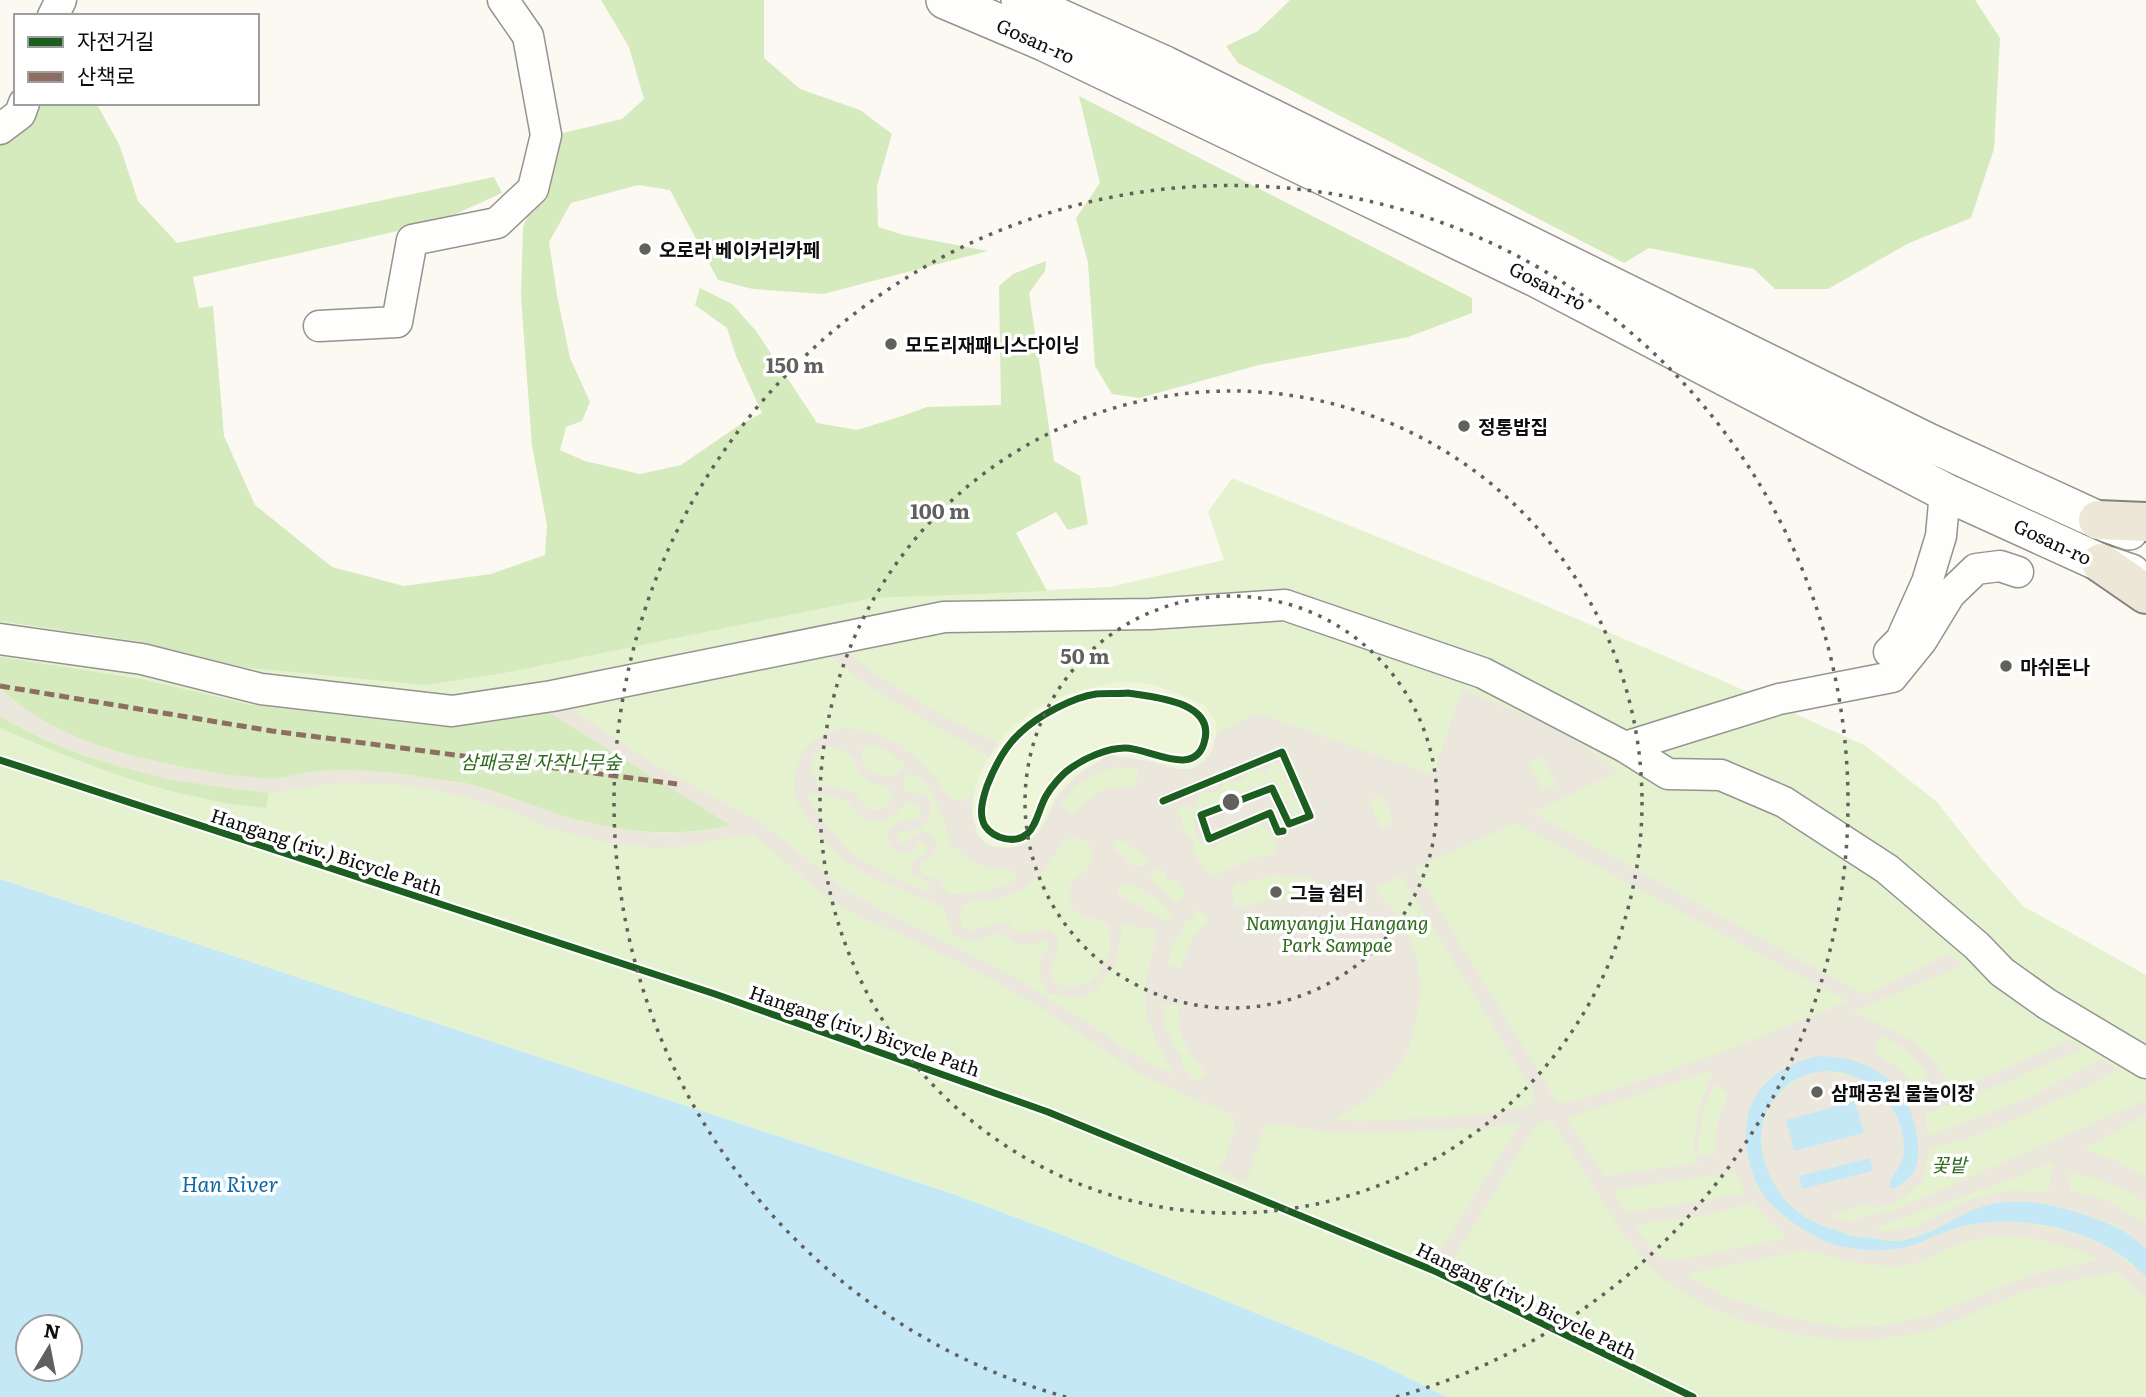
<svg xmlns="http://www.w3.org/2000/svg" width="2146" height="1397" viewBox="0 0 2146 1397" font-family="Literata,'Noto Sans KR',serif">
<rect width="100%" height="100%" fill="#fbf9f1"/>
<path fill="#e5f2cf" d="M1232 478 1504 588 1721 680 1866 746 1937 802 1981 858 2023 906 2146 975V1397H1447L1376 1362 1086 1244 956 1195 0 879V621L134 641 240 667 505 673 874 598 1110 587 1224 560 1208 512Z"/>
<path fill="#d5eabd" d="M601 0H764V58L800 89 860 110 892 134 877 186 878 227 904 235 988 251 823 294 753 289 718 280 670 190 638 185 571 203 549 242 557 295 570 358 590 402 582 421 566 427 560 450 585 461 640 474 681 465 738 426 762 413 736 356 727 328 695 305 700 288 732 304 756 331 817 423 857 430 902 416 927 407 1001 405 999 286 1013 274 1046 261 1045 271 1029 293 1054 461 1080 476 1088 524 1068 530 1056 512 1016 533 1047 591 874 598 505 673 424 685 240 667 134 641 0 621V129L19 103H96L119 144 138 201 177 243 494 177 502 193 438 222 193 277 199 308 213 306 224 436 255 505 332 567 404 586 491 574 545 555 547 525 532 446 521 297 523 227 546 174 552 122 563 133 622 119 644 99 629 47Z
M1290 0H1975L2000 38 1994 149 1971 218 1909 243 1828 289H1775L1754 269 1649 248 1624 263 1238 63 1226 46 1258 31Z
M1079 96 1472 298V313L1408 337 1259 365 1139 398 1112 394 1095 366 1088 263 1076 218 1100 183Z
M0 657 141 679 251 705 441 727 548 712 731 825C676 837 628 833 574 819 539 810 507 794 473 785 463 782 452 781 441 780 398 773 353 767 309 772 297 774 285 779 273 779 248 779 223 774 199 770 128 757 53 739 0 688Z
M0 716C80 765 176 783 269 793L266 808C174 800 85 765 0 728Z"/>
<path fill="#eef5d9" d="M1118 681 1152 684 1205 705 1215 720 1217 730 1212 751 1203 762 1191 769H1178L1149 761 1109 755C1089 767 1069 778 1056 798 1045 816 1043 835 1023 845 1013 850 998 849 987 843 959 828 976 777 989 756 998 741 1014 725 1029 714 1055 694 1087 689 1118 681Z"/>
<path fill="#ebe7dc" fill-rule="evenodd" d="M847 651 872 672 926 706 999 744 989 757 868 686 829 655Z
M0 688 14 702 58 729 91 743 133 756 180 767 230 775 274 779 309 772 350 770 396 773 473 785 573 819 624 830 661 834 709 830 730 825 548 712 568 707 657 766 762 823 842 887 876 907 1009 974 1090 1024 1125 1049 1175 1076 1156 1040 1145 1010 1146 979 1157 931 1123 924 1115 964 1098 987 1084 997 1071 999 1049 993 1041 982 1040 974 1041 957 1049 947V941L1029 945H1016L1004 935 996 933 975 942 957 938 953 935 943 907 873 878 844 860 822 839 796 801 793 786 796 768 802 753 812 742 825 733 840 728 861 730 881 736 902 746 920 761 935 777 948 796 954 800 966 801 974 792 972 812 977 833 982 840 992 846 1007 848 1021 846 1035 837 1046 822 1056 799 1074 777 1109 755 1149 761 1178 769H1191L1203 762 1212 751 1216 734 1258 713 1433 775 1462 690 1552 725 1620 771 1533 813 1861 993 1867 994 1948 954 1963 965 1848 1014 1863 1016 1916 1042 1933 1059 1945 1078 1950 1093 2069 1040 2083 1048 2005 1083 1925 1114 1928 1136 2026 1099 2102 1059 2118 1069 2091 1085 2011 1121 1972 1137 1930 1149 1923 1180 1907 1195 1891 1204 1875 1208 1865 1205 1835 1214 1834 1217 1849 1222 1875 1213 1891 1211 1906 1205 2146 1100V1115L2084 1149 2114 1160 2146 1177V1203L2128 1191 2099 1179 2075 1174 2068 1175 2070 1190 2107 1200 2146 1223V1249L2114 1224 2048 1203 2018 1201 1989 1205 1918 1236 1896 1241 1851 1235 1819 1224 1798 1212 1779 1191 1767 1173 1763 1159 1761 1135 1768 1106 1797 1078 1822 1071 1844 1074 1865 1080 1880 1091 1891 1106 1902 1129 1904 1150 1903 1160 1891 1179 1914 1171 1892 1081 1861 1062 1783 1070 1768 1080 1758 1092 1746 1126 1748 1161 1754 1178 1762 1193 1786 1219 1891 1249 1908 1246 1944 1232 1987 1222H2016L2074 1232 2106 1246 2140 1271 2146 1277V1300L2121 1275 2115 1272 2026 1291 1943 1326 1920 1333 1866 1341 1839 1340 1794 1334 1747 1322 1703 1305 1659 1276 1622 1233 1553 1122 1546 1120 1535 1127 1460 1248 1454 1260V1270L1432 1260 1437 1255 1521 1122 1487 1128 1370 1133 1327 1132 1268 1123 1265 1125 1246 1182 1217 1170 1224 1161 1233 1134 1235 1119 1227 1112 1193 1099 1136 1072 1042 1008 968 967 900 934 863 919 819 892 755 836 744 835 688 846 656 848 609 843 551 829 505 809 434 789 394 784 336 783 269 793 170 780 122 767 61 747 8 720 0 716ZM865 745 877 746 889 752 906 766 892 777 878 776 868 769 862 762 861 752ZM828 746 843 750 852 758 861 775 871 783 882 785 891 791 893 799 887 806 879 810H871L862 803 855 792 821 785 812 774V764L816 753ZM1542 757 1557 785 1543 791 1528 763ZM1274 762 1282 766 1285 779 1288 781 1291 789V795L1301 807 1300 816H1296L1289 810V803L1278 791 1279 783 1269 781 1196 813 1193 826 1201 842 1215 847 1218 843 1229 838 1232 831 1243 834 1245 828 1260 822 1263 823 1276 840V853L1250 859 1213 876 1208 874 1193 851 1194 844 1189 835 1185 834 1181 818 1175 810 1182 806 1196 807 1200 791 1220 793 1223 783 1226 780 1240 782 1243 780 1247 773 1253 769 1267 774 1269 765ZM1116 767 1138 769 1136 786 1109 788 1099 792 1082 805 1073 815 1061 805 1075 786 1084 782 1093 775ZM907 775H915L922 780 933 795 945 823 951 845 968 859 989 868 1009 869 1018 876 1007 884 983 892 961 894H951L945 890 941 880 924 875 920 870 921 864 932 857 936 850 937 841 930 833 922 831 913 835 907 841 902 844 898 840 899 834 904 831H914L920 828 926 823 931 814V803L925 794 908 792 905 789 903 781ZM808 793 846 800 862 818 874 822H886L909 801 919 806 920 813 915 819 899 822 891 826 887 833V842L898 853H906L914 850 921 841 925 845 928 850 926 854 913 860 911 873 929 884 931 889 928 891 908 884 880 870 850 852 820 818 810 802ZM1383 795 1384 803 1389 809 1390 817 1394 823 1380 829 1379 822 1374 815 1373 808 1368 801ZM1516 823 1847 1001V1002L1717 1054 1624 1086 1566 1103 1557 1102 1414 868ZM1071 837 1085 840 1091 847 1092 861 1087 869 1071 883 1068 898 1074 910 1084 917 1098 920 1108 926 1111 944 1108 957 1094 979 1082 985 1067 988 1055 982 1050 972 1058 948V937L1049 930 1039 929 1024 934 1015 931 1009 924 997 923 971 931 962 927 960 913 964 905 972 902 996 900 1019 891 1042 873 1064 841ZM1119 840 1127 843 1130 847 1137 849 1146 857 1144 866H1134L1125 860 1124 854 1117 851 1113 844ZM1156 867 1165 872 1167 881 1177 880 1185 891 1183 899 1176 903 1171 900 1169 894 1150 879ZM1278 874 1284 877 1299 875 1303 878 1319 880 1323 886 1320 901 1311 903 1284 899 1261 901 1245 907 1235 906 1231 890 1238 883 1244 884 1251 880 1264 879ZM1401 876 1534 1093V1101L1526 1107 1467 1116 1361 1121 1334 1119 1367 1100 1390 1079 1410 1046 1416 1024 1421 991 1417 958 1401 920 1389 905 1374 889ZM1124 884 1133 885 1158 900 1172 913 1170 920 1166 921 1118 894 1119 887ZM1199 909 1209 920 1198 931 1192 939 1180 969 1167 964 1174 941 1182 933 1184 924 1192 918ZM1162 1005H1178L1181 1033 1188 1051 1206 1074 1195 1081 1182 1065 1181 1055 1171 1045V1036L1164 1028 1165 1016ZM1883 1036 1907 1050 1926 1072 1924 1080 1913 1084 1901 1070 1875 1052 1877 1041ZM1713 1070 1701 1102 1694 1139 1695 1156 1698 1163 1605 1176 1568 1120 1570 1117ZM1715 1085 1717 1087 1721 1086 1728 1095 1717 1123 1715 1153 1706 1157 1699 1154 1698 1139 1703 1110ZM1870 1159 1873 1171 1802 1188 1799 1176ZM2050 1163H2053L2048 1192 2010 1190 1987 1195 1967 1201 1914 1227 1884 1231 1875 1228 2025 1174ZM1736 1172 1745 1193 1683 1204 1626 1212 1621 1206 1614 1190ZM1752 1203 1786 1238 1678 1260H1665L1650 1246 1634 1225 1701 1216ZM1996 1236 2037 1239 2083 1252 2099 1260 2033 1274 1925 1317 1879 1326 1840 1327 1787 1317 1722 1295 1685 1274 1806 1250 1857 1263 1897 1267 1914 1264 1962 1243Z"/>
<path fill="#c5e8f7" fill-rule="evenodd" d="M0 879 956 1195 1086 1244 1376 1362 1447 1397H0ZM70 1327V1369H28V1327Z
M1818 1056C1845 1057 1867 1062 1889 1079 1910 1095 1925 1144 1915 1169 1912 1177 1903 1182 1896 1188H1891L1889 1185C1893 1173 1903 1165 1904 1151 1906 1097 1848 1054 1798 1078 1790 1082 1783 1089 1778 1095 1745 1130 1765 1185 1798 1212 1812 1223 1830 1228 1847 1234 1855 1237 1864 1237 1873 1238 1880 1239 1887 1241 1894 1241 1925 1241 1958 1213 1988 1205 2020 1197 2051 1204 2082 1214 2106 1222 2128 1230 2146 1249V1277C2113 1241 2065 1226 2017 1222 1993 1220 1967 1224 1944 1232 1933 1236 1922 1242 1910 1246 1885 1253 1851 1251 1826 1242 1818 1239 1810 1233 1803 1229 1785 1218 1768 1205 1758 1186 1745 1160 1741 1125 1754 1099 1767 1075 1793 1062 1818 1056Z
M1855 1101 1864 1133 1794 1151 1786 1120Z
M1870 1158 1873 1171 1802 1189 1799 1176Z"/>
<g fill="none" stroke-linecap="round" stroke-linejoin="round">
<defs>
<path id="minor" d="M53 16 61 0
M0 129 20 114 24 103
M319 326 397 322 412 240 497 223 533 189 546 135 528 36 503 0
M0 639 142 659 261 689 452 711 552 696 944 617 1150 614 1285 605 1483 673 1625 747 1668 774 1721 775 1784 802 1887 869 1977 946 2002 972 2047 1004 2146 1063
M1889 652 1901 640 1927 582 1941 536 1945 492
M1625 747 1779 699 1892 677 1922 640 1950 594 1976 569 2000 566 2018 572"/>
<path id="tertiary" d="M945 0 1044 42 1538 279 1945 492 2101 563 2131 573
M1020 0 1165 65 1928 442 2098 520 2129 531"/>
<path id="primary" d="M2098 520 2146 522
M2101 563 2146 594"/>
</defs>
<use href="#minor" stroke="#949390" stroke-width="33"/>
<use href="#tertiary" stroke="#949390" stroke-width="40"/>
<use href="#primary" stroke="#81817d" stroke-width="42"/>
<use href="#minor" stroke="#fefefd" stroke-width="30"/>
<use href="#tertiary" stroke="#fefefd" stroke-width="37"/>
<use href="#primary" stroke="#ede7d8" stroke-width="38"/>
<path stroke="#8d6e63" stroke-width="5" stroke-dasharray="10 5" stroke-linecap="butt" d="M0 686 272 731 677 784"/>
<defs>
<path id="cycleway" d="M1128 693C1155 697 1217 702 1204 743 1194 778 1149 748 1125 748 1107 748 1085 758 1071 768 1062 774 1051 787 1046 796 1039 808 1037 825 1027 834 1015 844 994 839 985 826 978 814 983 798 987 786 994 768 1006 745 1021 732 1038 716 1073 697 1096 694 1106 693 1117 694 1128 693Z
M0 760 715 994 1048 1112 1437 1272 1693 1397
M1163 801 1282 752 1310 816 1289 824 1272 788 1201 815 1209 839 1270 813 1278 832 1283 831"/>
</defs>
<use href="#cycleway" stroke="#fff" stroke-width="11"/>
<use href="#cycleway" stroke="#1b5e20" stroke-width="7"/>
</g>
<g fill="none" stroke="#60605d" stroke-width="3.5" stroke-dasharray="3.5 7">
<circle cx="1231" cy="802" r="206"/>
<circle cx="1231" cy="802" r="411"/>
<path d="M1066 1397A617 617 0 1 1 1396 1397"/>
</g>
<g fill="#60605d" stroke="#fff" stroke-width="2.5">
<circle cx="645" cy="249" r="7"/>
<circle cx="891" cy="344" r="7"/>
<circle cx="1464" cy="426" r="7"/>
<circle cx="2006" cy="666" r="7"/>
<circle cx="1276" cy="892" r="7"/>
<circle cx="1817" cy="1092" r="7"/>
</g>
<g text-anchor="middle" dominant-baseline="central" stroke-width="7" stroke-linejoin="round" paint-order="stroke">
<g font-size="19" fill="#0d0d0d" stroke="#fff">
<text transform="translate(1036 40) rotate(24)">Gosan-ro</text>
<text transform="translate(1548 285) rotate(27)">Gosan-ro</text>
<text transform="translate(2053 541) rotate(25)">Gosan-ro</text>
<text transform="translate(327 851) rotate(18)">Hangang (riv.) Bicycle Path</text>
<text transform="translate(865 1030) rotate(19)">Hangang (riv.) Bicycle Path</text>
<text transform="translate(1527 1300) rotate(26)">Hangang (riv.) Bicycle Path</text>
</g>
<g font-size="19" font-weight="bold" fill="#0d0d0d" stroke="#fff" text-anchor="start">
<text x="659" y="249">오로라 베이커리카페</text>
<text x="905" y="344">모도리재패니스다이닝</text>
<text x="1478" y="426">정통밥집</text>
<text x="2020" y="666">마쉬돈나</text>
<text x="1290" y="892">그늘 쉼터</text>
<text x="1831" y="1092">삼패공원 물놀이장</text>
</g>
<g font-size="19" font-style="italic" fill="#2c6919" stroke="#fff">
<text x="541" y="761">삼패공원 자작나무숲</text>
<text x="1337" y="922">Namyangju Hangang<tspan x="1337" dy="22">Park Sampae</tspan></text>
<text x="1949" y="1164">꽃밭</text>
</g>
<g font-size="21" font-style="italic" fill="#0e68a6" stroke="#fff">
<text x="230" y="1182">Han River</text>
</g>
</g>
<circle cx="1231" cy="802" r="10" fill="#60605d" stroke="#fff" stroke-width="3.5"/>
<g font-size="21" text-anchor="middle" font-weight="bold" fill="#60605d" stroke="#fff" stroke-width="7" stroke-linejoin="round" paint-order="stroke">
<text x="795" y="373">150 m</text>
<text x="940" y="519">100 m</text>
<text x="1085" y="664">50 m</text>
</g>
<rect x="14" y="14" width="245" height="91" fill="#ffffff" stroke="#9e9e9e" stroke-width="2"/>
<rect x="28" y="37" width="35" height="10" fill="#1b5e20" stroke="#9e9e9e" stroke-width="2"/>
<text x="77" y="49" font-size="21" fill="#0d0d0d">자전거길</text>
<rect x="28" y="72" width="35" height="10" fill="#8d6e63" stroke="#9e9e9e" stroke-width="2"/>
<text x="77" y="84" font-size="21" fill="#0d0d0d">산책로</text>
<g transform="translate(49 1348) rotate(10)"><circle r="33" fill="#ffffff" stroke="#9e9e9e" stroke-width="2"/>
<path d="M0-5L12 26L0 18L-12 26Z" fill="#60605d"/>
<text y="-10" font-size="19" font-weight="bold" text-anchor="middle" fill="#0d0d0d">N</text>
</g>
</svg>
